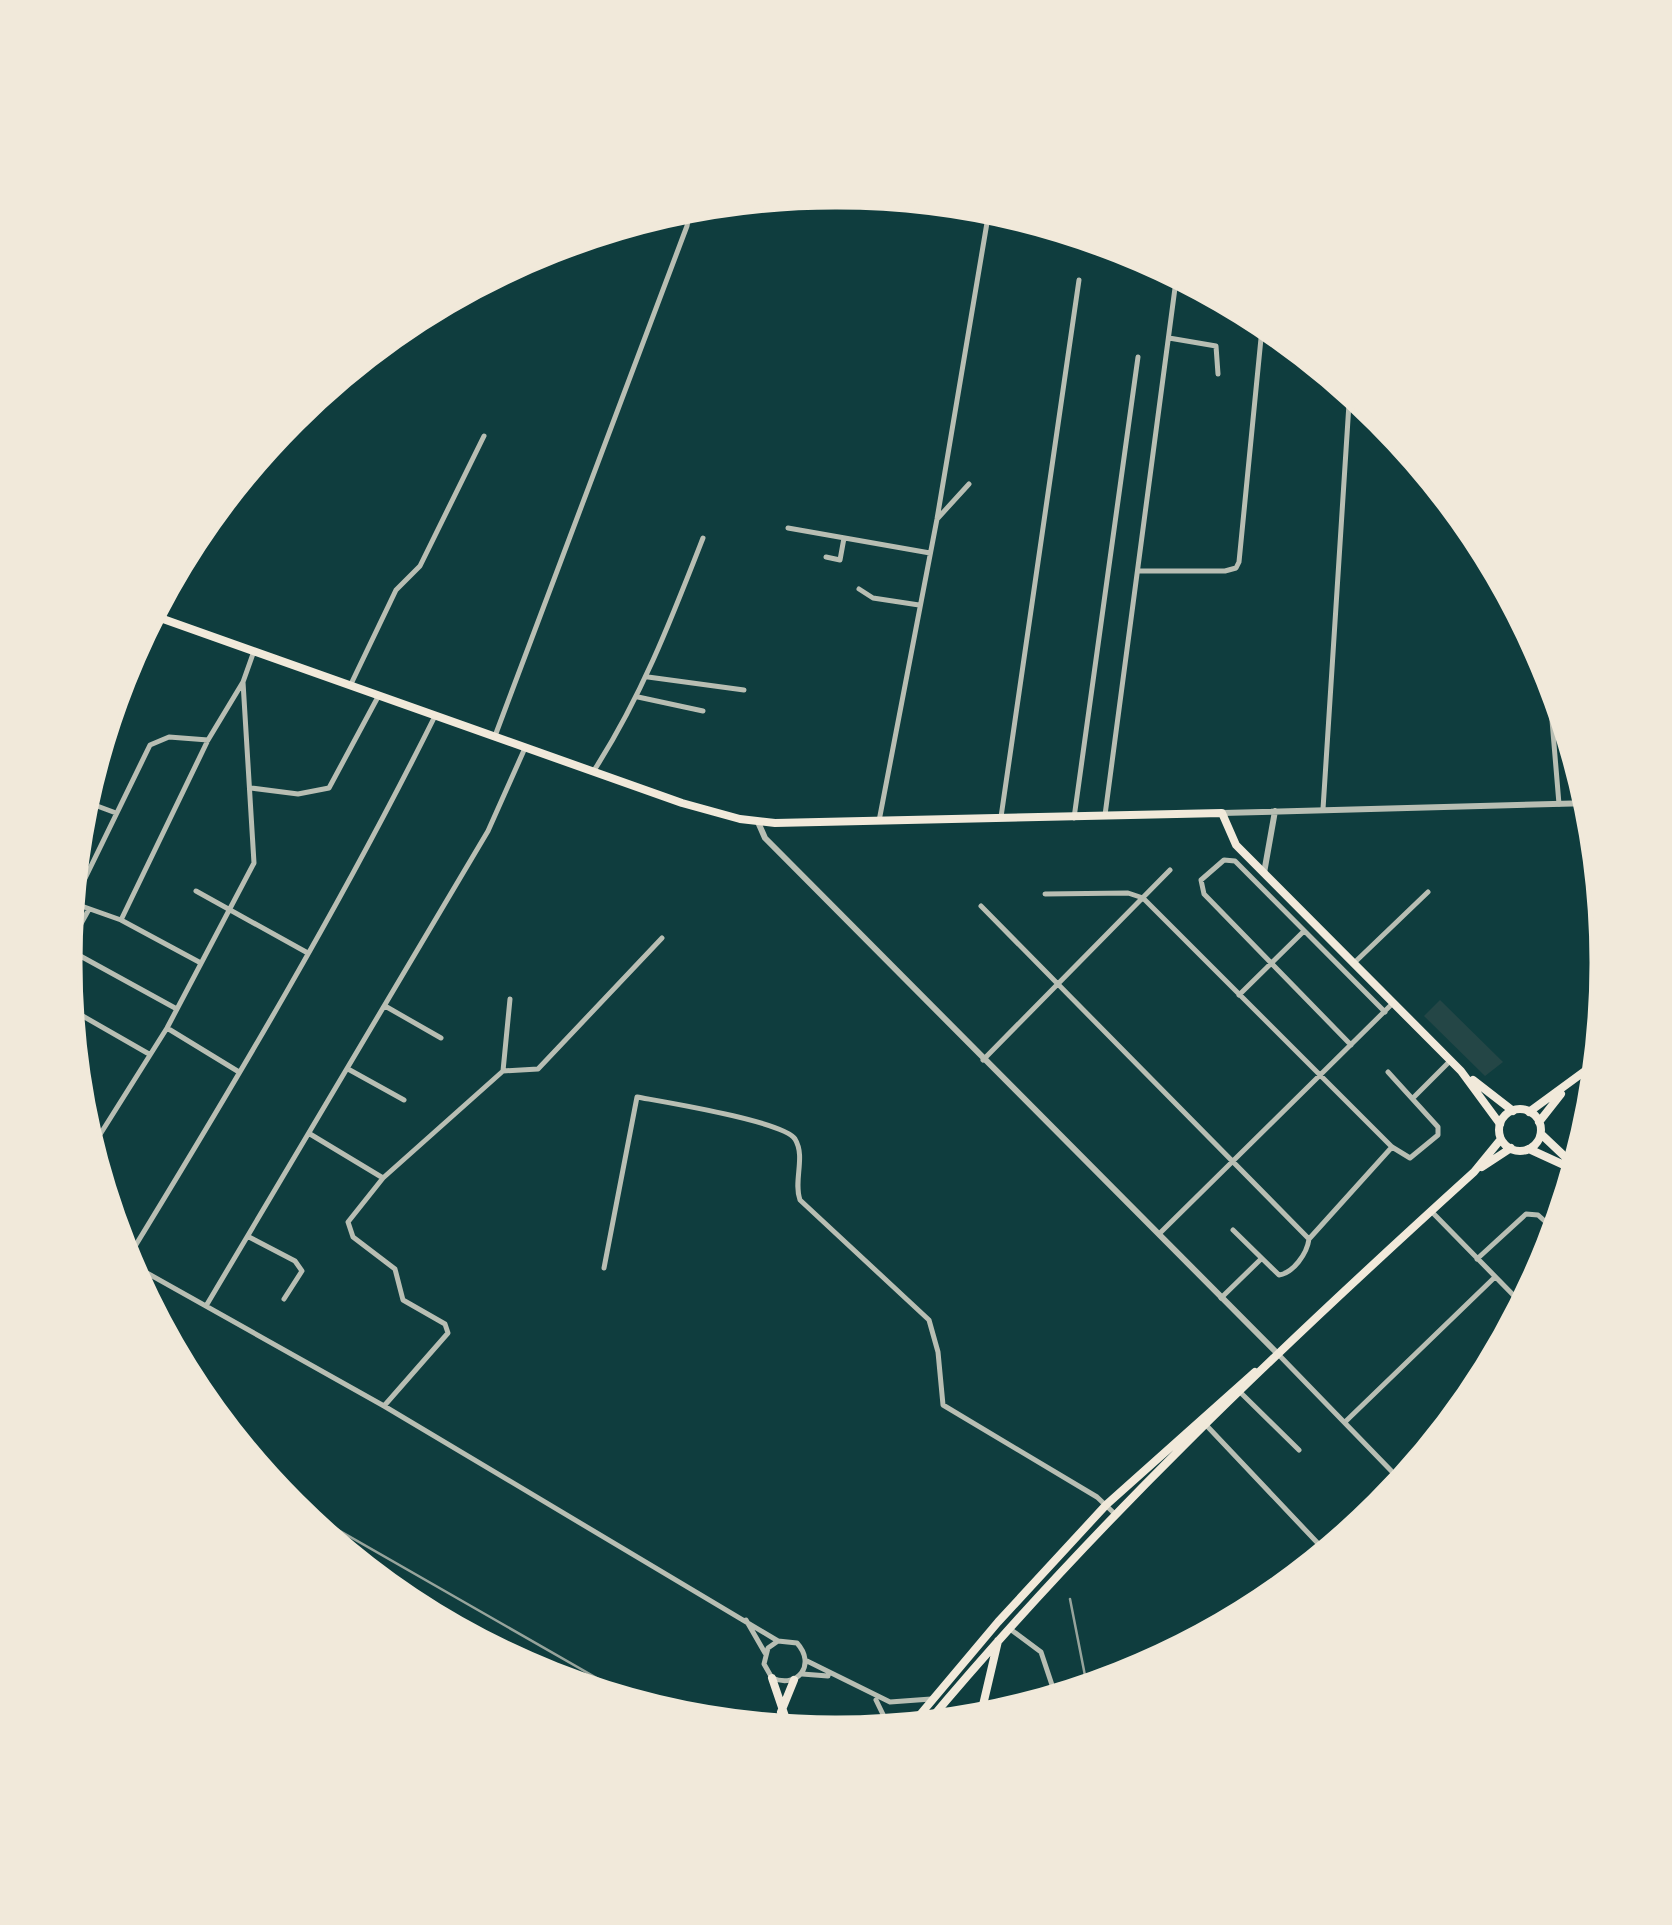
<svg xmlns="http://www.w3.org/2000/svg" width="1672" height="1925" viewBox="0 0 1672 1925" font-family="Mulish,sans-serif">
<rect width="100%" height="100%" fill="#0f3d3e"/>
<path fill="#244646" d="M1440 1000 1503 1062 1485 1076 1424 1016Z"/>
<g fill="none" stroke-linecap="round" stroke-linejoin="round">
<path stroke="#b8beb3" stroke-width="5" d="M1169 338 1216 346 1218 374
M938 518 969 484
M788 528 930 553
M826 557 840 560 844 538
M1139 571H1225L1236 568 1239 562 1263 318
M859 589 873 598 919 605
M1547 660 1559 804
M648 677 744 690
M351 684 396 590 420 566 484 436
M638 697 703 711
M495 736 687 226 689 214 684 204
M593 772C641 698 671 620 703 538
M251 788 298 794 329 788 379 695
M81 800 116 813
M1323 809 1350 388
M1105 815 1175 288 1184 276
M1001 817 1079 280
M1074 818 1138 357
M879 821 937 519 990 205
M196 891 306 952
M1045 894 1128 893 1143 898 1392 1147 1410 1158 1438 1135V1127L1388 1072
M981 906 1309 1239
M67 912 73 903
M121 920 208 740 243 682 254 651
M64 947 175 1008
M63 956 88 911
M199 962 121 920 73 903 150 745 169 737 208 740
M1354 963 1428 892
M1239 995 1304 931
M385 1006 441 1038
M67 1007 149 1054
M167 1028 239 1072
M1351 1045 1204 894 1201 880 1224 860 1235 861 1385 1012
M983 1060 1170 870
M348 1069 404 1100
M503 1071 538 1069 662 938
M1413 1098 1450 1061
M310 1134 383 1178
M89 1152 167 1028 254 863 243 682
M1431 1211 1525 1307
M1233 1230 1279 1275C1293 1273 1307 1254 1309 1239L1392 1147
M1159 1234 1393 1003
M249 1237 295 1261 302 1271 284 1299
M122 1259 384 1406 778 1641 797 1643C816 1664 799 1689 772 1678L764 1664 768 1648 778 1641
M1477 1259 1526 1214 1538 1215 1558 1233
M126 1261C235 1083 342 903 435 716
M604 1268 637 1097C664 1102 783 1121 795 1139 806 1157 793 1181 800 1200L929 1320 938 1352 943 1405 1097 1497 1115 1514
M1221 1298 1261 1259
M206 1306 488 831 525 748
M1277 1353 1404 1484
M1241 1393 1299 1450
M384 1406 448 1333 445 1324 403 1300 395 1269 353 1237 348 1222 383 1178 503 1071 510 999
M1345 1422 1495 1277
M1207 1426 1328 1554
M1395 1475 1470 1404
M746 1620 765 1653
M1010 1629 1041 1652 1057 1700
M807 1661 890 1702 931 1699
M802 1674 828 1676
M876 1700 891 1731"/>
<path stroke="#b8beb3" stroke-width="6" d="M1222 813 1592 803
M758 822 765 838 1277 1353
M1264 873 1275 811"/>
<path stroke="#f1e9da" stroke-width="8" d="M149 614 682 803 740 819 775 823 1222 813 1236 845 1461 1071 1500 1124
M1473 1080 1513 1111"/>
<path stroke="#f1e9da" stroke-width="8" d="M1499 1130a21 21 0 1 1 42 0a21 21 0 1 1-42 0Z
M1529 1112 1600 1060
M1539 1122 1561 1094
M1541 1134 1578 1169
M1529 1149 1577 1171
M1482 1167 1511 1148
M772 1678 790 1731
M781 1712 794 1680
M979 1722 998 1641
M924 1727C1091 1527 1281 1347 1474 1172L1501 1139
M908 1729 998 1622 1106 1505 1255 1372"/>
<path stroke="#97a49c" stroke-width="2.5" d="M277 1495 656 1712
M1070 1599 1088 1691"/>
</g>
<path d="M0 0H1672V1925H0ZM835 207H837A755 755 0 0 1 1592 962V963A755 755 0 0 1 837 1718H835A755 755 0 0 1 80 963V962A755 755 0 0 1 835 207Z" fill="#f1e9da" fill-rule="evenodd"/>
<path fill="none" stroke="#f1e9da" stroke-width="5" d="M835 207H837A755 755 0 0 1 1592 962V963A755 755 0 0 1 837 1718H835A755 755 0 0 1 80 963V962A755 755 0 0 1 835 207Z"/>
</svg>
